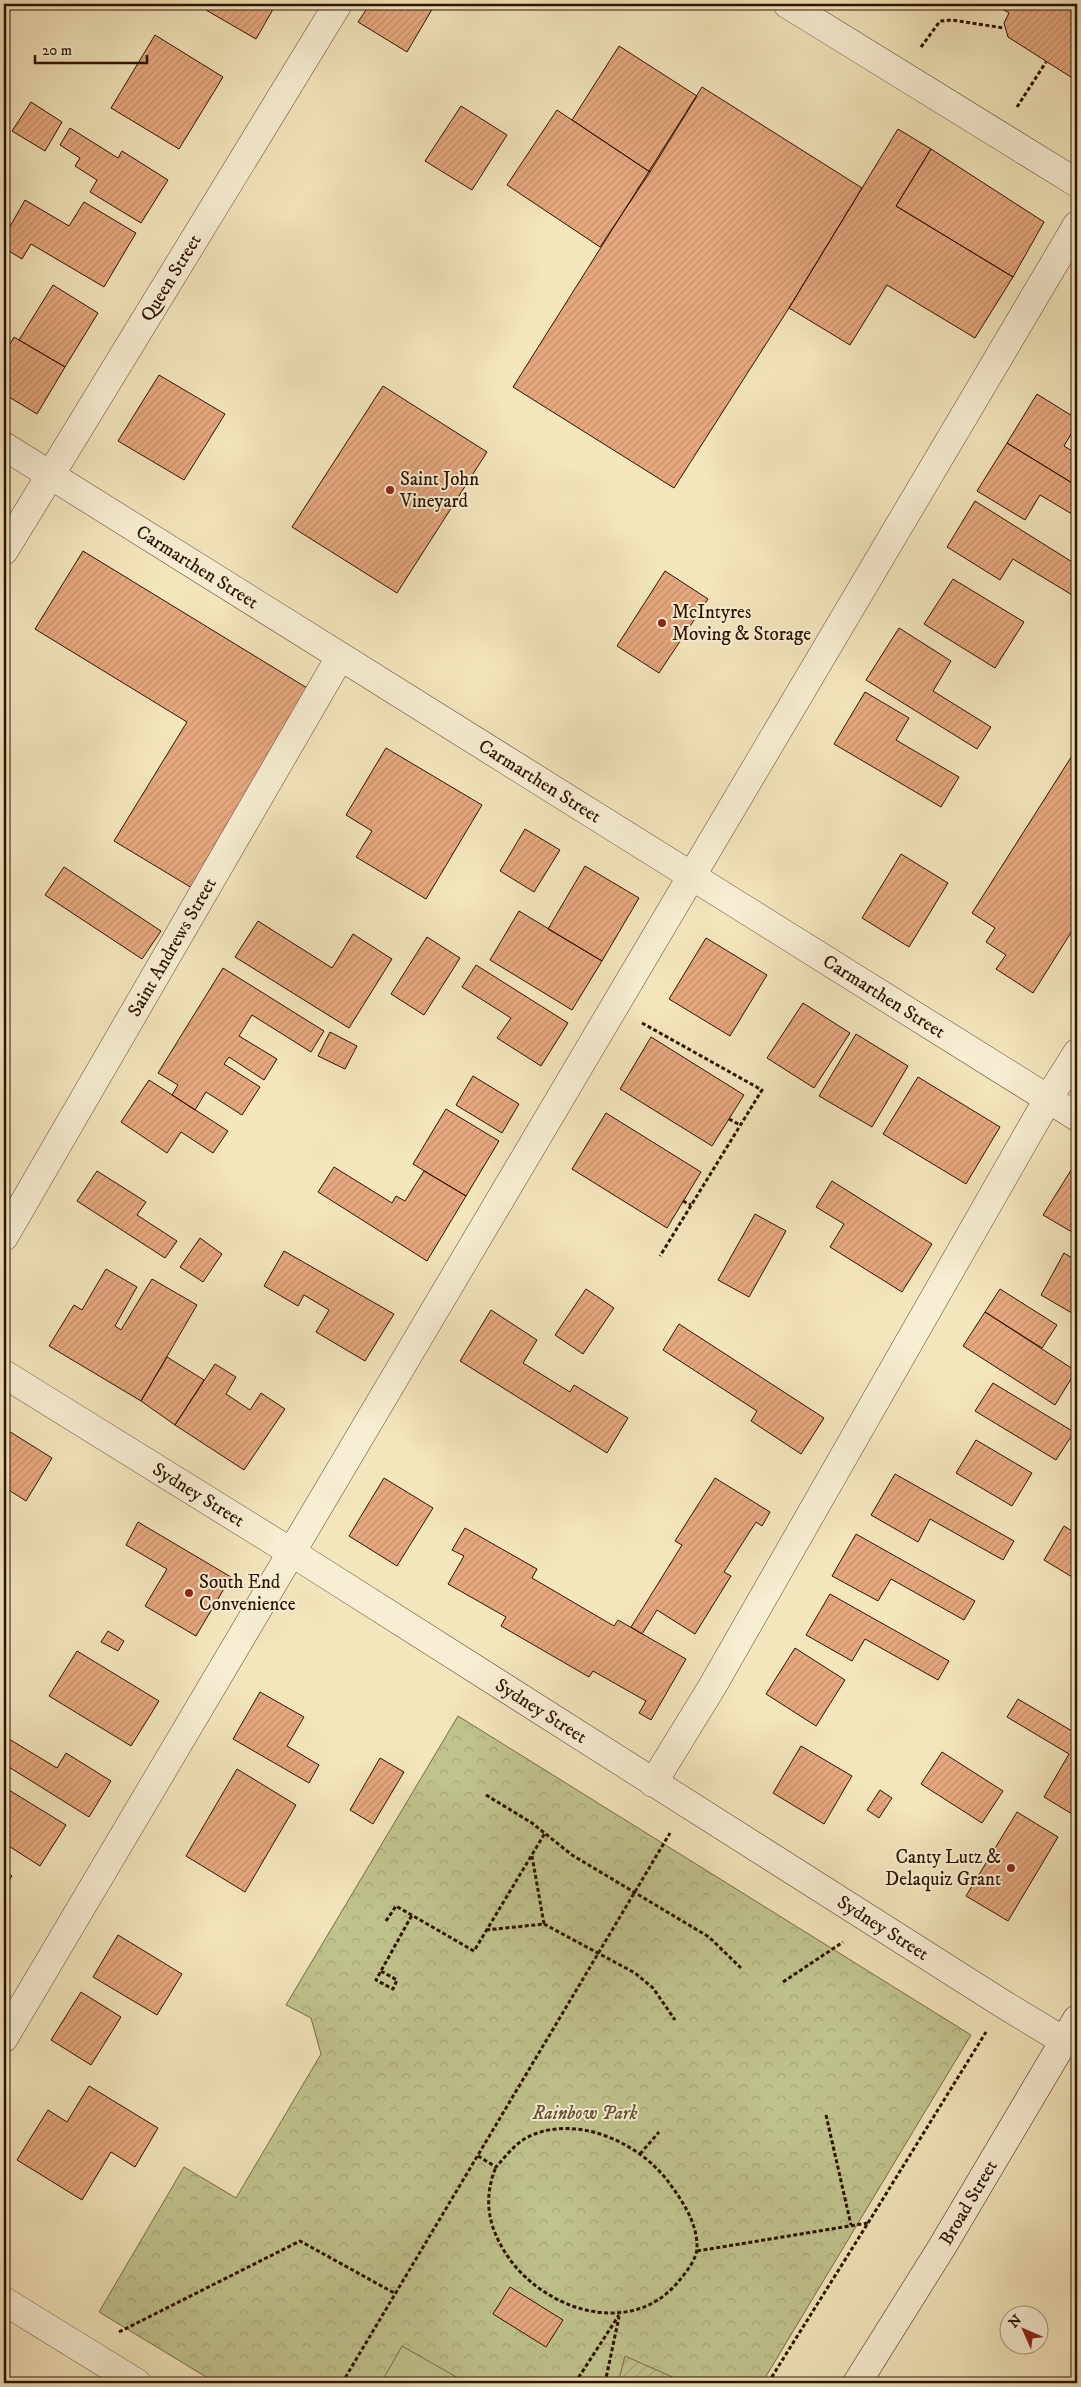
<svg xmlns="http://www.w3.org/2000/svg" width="1081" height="2387" viewBox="0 0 1081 2387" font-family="'IM FELL DW Pica',serif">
<defs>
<pattern id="park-crowns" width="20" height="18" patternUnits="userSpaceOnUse" patternTransform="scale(1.25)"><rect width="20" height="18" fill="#c0c38d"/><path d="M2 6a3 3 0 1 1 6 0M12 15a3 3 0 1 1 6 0" fill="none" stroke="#a5a778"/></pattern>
<pattern id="garden-furrows" width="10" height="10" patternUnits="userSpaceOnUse" patternTransform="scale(1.25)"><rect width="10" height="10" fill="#c0c38d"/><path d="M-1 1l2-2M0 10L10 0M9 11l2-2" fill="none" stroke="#a5a778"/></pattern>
<pattern id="building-hatch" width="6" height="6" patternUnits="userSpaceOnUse" patternTransform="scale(1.25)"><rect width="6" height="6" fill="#e6a87f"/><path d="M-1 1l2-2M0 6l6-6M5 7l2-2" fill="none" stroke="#c6906c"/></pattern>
</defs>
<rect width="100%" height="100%" fill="#f3e5bc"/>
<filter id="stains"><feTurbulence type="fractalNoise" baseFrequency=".004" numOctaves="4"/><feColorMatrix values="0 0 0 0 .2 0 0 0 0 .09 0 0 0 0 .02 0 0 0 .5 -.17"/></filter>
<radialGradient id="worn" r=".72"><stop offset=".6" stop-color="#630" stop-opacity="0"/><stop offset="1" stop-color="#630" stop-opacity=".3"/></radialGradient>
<path fill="url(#park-crowns)" stroke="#776b48" d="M458 1716 971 2035 762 2383H216L99 2312 184 2167 236 2198 321 2054 311 2018 286 2005Z"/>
<path fill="url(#garden-furrows)" stroke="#776b48" d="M625 2356 686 2383H618Z"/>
<path fill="#c0c38d" stroke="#776b48" d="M402 2346 467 2383H381Z"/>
<path fill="url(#building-hatch)" stroke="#2e1302" d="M210 4H276L256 39 206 10Z
M370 4H430L434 6 407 52 358 22Z
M994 4H1077V81L1008 37 1004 23 1009 13Z
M155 35 223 77 179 149 111 108Z
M619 46 697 96 650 172 572 120Z
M702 87 862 188 789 308 674 488 513 387Z
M31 102 62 122 45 151 12 131Z
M461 106 507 135 472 190 425 161Z
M557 110 650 172 600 247 507 185Z
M70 128 118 158 122 151 168 180 141 223 90 192 97 180 75 166 80 158 60 145Z
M898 129 931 149 896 206 1013 277 975 338 887 285 850 345 789 308Z
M931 149 1044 222 1013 277 896 206Z
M25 200 69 226 84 202 136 233 104 287 31 244 22 259 4 248V237Z
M53 285 98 313 65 367 19 340Z
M14 337 65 367 37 414 4 394V354Z
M159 375 225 414 184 480 118 441Z
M383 386 487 452 397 593 292 527Z
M1037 394 1077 419V424L1064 446 1077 454V486L1007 443Z
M1007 443 1077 486V517L1040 495 1025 520 977 491Z
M975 501 1077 565V598L1013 559 1000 580 947 547Z
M83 551 312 691 192 888 114 841 187 722 35 629Z
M665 571 708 599 659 673 617 646Z
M953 579 1024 622 995 668 924 624Z
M899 628 951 661 933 691 991 727 977 749 866 680Z
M865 692 909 718 896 740 959 777 941 807 834 744Z
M386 748 482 805 426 899 356 857 372 831 346 815Z
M1077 748V923L1033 993 996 969 1006 955 986 942 995 928 972 913Z
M525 829 560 850 534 892 500 871Z
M901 854 948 883 909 947 862 918Z
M585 866 639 898 602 961 548 929Z
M64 867 161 931 142 959 45 895Z
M519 911 602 961 572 1010 490 960Z
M258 921 332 968 353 934 392 959 349 1028 235 957Z
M427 937 460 958 424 1015 391 994Z
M706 938 767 975 730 1036 669 999Z
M476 965 568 1023 541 1066 497 1038 511 1018 462 987Z
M223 968 324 1031 311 1052 252 1015 239 1036 277 1059 264 1080 229 1057 224 1064 260 1087 242 1115 206 1092 195 1110 172 1095 178 1085 158 1073Z
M803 1003 850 1033 814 1088 767 1058Z
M330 1032 357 1046 345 1069 318 1056Z
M856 1034 908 1066 872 1127 819 1096Z
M651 1037 744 1095 712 1146 620 1089Z
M473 1076 519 1104 502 1133 456 1105Z
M918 1077 1000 1127 966 1184 883 1134Z
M149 1080 228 1131 213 1153 181 1132 167 1153 121 1122Z
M446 1109 499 1141 466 1196 413 1164Z
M606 1113 701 1172 667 1228 572 1169Z
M334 1167 392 1203 396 1196 405 1201 424 1171 466 1196 427 1261 318 1192Z
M1073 1167 1077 1170V1235L1043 1215Z
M97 1171 146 1202 137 1215 177 1241 165 1258 77 1201Z
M832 1181 932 1244 902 1292 830 1247 844 1224 816 1207Z
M755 1214 786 1231 749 1297 718 1280Z
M200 1238 222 1254 203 1282 180 1267Z
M284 1251 394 1314 365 1361 316 1332 329 1310 304 1295 298 1306 264 1286Z
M1064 1253 1077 1261V1316L1041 1295Z
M106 1269 137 1287 115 1326 121 1330 152 1279 197 1305 141 1401 49 1346 74 1305 82 1310Z
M586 1289 614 1308 583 1354 555 1335Z
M1000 1289 1057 1325 1042 1348 985 1312Z
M491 1310 537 1340 523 1363 570 1392 574 1385 628 1418 607 1453 460 1361Z
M985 1312 1076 1371 1055 1405 963 1346Z
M679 1324 824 1418 801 1454 751 1421 757 1411 663 1350Z
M167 1357 204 1380 175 1425 141 1401Z
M215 1364 236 1377 226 1394 250 1410 261 1393 285 1409 244 1470 175 1425Z
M993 1383 1074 1432 1056 1460 975 1411Z
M4 1428 52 1458 26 1501 4 1487Z
M976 1440 1032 1473 1012 1506 956 1473Z
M895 1474 1014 1541 1003 1560 930 1519 918 1542 871 1515Z
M384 1478 433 1508 397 1566 349 1536Z
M715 1478 770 1512 762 1526 756 1522 724 1572 731 1576 695 1634 657 1610 642 1634 631 1627 682 1545 675 1541Z
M138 1522 231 1577 196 1636 145 1606 167 1569 126 1545Z
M1064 1526 1077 1534V1580L1044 1560Z
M465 1528 537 1569 532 1578 614 1626 618 1620 686 1659 651 1720 639 1713 646 1701 593 1671 589 1677 501 1626 506 1617 448 1584 464 1556 452 1550Z
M856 1534 975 1601 964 1620 891 1579 878 1601 832 1576Z
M830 1594 949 1661 938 1680 865 1639 852 1661 806 1635Z
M108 1631 124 1641 118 1651 101 1642Z
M795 1648 845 1680 816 1726 766 1694Z
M77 1651 159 1701 131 1746 49 1696Z
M260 1692 304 1717 287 1746 319 1765 309 1783 233 1739Z
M1018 1699 1077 1734V1817L1044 1797 1069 1754 1007 1717Z
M9 1739 57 1768 66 1753 111 1781 89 1817 4 1764V1748Z
M801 1746 852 1776 824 1824 773 1793Z
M942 1752 1003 1791 982 1823 921 1784Z
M380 1758 404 1772 373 1824 350 1810Z
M237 1769 296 1805 245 1892 186 1856Z
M4 1787 66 1825 40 1866 4 1843Z
M880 1790 892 1798 879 1818 867 1810Z
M1017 1812 1058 1837 1008 1921 966 1896Z
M4 1870 12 1876 4 1888Z
M118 1935 182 1974 157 2015 93 1977Z
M81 1992 121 2017 91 2065 51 2040Z
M89 2086 158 2128 135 2167 111 2152 82 2200 17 2160 48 2110 67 2122Z
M510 2287 563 2320 546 2347 493 2314Z"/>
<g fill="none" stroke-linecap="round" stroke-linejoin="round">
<defs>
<g id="minor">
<path d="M787 4 1077 183"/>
<path id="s1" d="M4 446 1077 1117"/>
<path id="s2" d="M4 551 338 4"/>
<path id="s3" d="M4 1237 340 657"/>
<path d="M653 1783 712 1687 1048 1099 1077 1053"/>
<path d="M4 2038 1077 225"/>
</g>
<g id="tertiary">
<path id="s4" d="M4 1374 291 1552 1003 2004 1064 2041"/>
<path d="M4 2301 137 2383"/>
</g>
<g id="secondary">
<path id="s5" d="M857 2383 942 2247 1077 2019"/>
</g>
</defs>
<use href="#minor" stroke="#5f4830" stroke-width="29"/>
<use href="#tertiary" stroke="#5f4830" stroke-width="29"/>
<use href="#secondary" stroke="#2e1302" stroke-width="29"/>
<path stroke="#2e1302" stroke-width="3" stroke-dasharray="4 2.5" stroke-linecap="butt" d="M921 47 940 21 952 20 1004 28
M1017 107 1046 62
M642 1023 762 1090 660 1256
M729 1119 740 1125
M683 1201 691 1205
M486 1795 532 1823 572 1855 709 1937 741 1968
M386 1921 396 1906 474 1951 545 1833
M544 1924 635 1973 653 1988 675 2020
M486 1930 544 1924 532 1856
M381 1971 397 1980 393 1989 376 1980 381 1971 412 1915
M783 1982 843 1942
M826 2115 851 2225
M640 2154 659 2132
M478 2156 496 2167C505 2157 514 2145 526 2138 575 2112 641 2143 670 2184 684 2203 698 2225 697 2249 696 2260 685 2274 678 2282 629 2341 537 2308 503 2249 487 2222 484 2196 496 2167
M868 2223 986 2032
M697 2251 868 2223 768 2383
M119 2332 300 2241 396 2294
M342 2383 670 1833
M575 2383 619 2315
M605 2383 619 2317"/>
<use href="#minor" stroke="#f7eed3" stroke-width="28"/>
<use href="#tertiary" stroke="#f7eed3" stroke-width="28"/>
<use href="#secondary" stroke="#f7eed3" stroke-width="28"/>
</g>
<g fill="#8f2418" stroke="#f7eed3" stroke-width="2">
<circle cx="390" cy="490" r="5"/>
<circle cx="662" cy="623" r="5"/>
<circle cx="189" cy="1593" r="5"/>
<circle cx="1011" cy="1868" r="5"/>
</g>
<g text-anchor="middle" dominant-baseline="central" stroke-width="4" stroke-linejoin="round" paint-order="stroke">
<g font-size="19" fill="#2e1302" stroke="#f7eed3">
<text stroke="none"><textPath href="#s2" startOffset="320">Queen Street</textPath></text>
<text stroke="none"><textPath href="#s1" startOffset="228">Carmarthen Street</textPath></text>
<text stroke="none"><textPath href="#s1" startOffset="632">Carmarthen Street</textPath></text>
<text stroke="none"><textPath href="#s3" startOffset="335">Saint Andrews Street</textPath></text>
<text stroke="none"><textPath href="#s1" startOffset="1038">Carmarthen Street</textPath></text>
<text stroke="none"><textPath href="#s4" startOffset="229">Sydney Street</textPath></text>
<text stroke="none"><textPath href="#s4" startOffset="634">Sydney Street</textPath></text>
<text stroke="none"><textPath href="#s4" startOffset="1039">Sydney Street</textPath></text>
<text stroke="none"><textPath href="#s5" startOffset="212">Broad Street</textPath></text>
</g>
<g font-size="19" fill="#2e1302" stroke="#f7eed3" text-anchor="start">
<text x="400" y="479">Saint John<tspan x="400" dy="22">Vineyard</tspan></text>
<text x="672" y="612">McIntyres<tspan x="672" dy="22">Moving &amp; Storage</tspan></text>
<text x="199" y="1582">South End<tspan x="199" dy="22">Convenience</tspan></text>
<text x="1001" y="1857" text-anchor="end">Canty Lutz &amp;<tspan x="1001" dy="22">Delaquiz Grant</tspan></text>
</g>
<g font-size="19" font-style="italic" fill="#615133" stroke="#f7eed3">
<text x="585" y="2113">Rainbow Park</text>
</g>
</g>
<rect width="1081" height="2387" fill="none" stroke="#f3e5bc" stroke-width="20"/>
<rect x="5" y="5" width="1071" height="2377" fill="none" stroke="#2e1302" stroke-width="2.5"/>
<rect x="10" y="10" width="1061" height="2367" fill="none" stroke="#2e1302"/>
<g transform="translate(1024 2330) rotate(315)"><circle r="24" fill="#f7eed3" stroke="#a7967f"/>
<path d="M0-4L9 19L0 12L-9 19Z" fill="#8f2418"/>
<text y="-8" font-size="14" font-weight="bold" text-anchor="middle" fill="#2e1302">N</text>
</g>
<path d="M35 55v8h112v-8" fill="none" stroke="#2e1302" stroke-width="2.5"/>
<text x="42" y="55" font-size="15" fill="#2e1302" stroke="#f7eed3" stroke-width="4" paint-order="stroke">20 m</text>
<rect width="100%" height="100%" filter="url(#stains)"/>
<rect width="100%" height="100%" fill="url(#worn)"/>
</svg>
